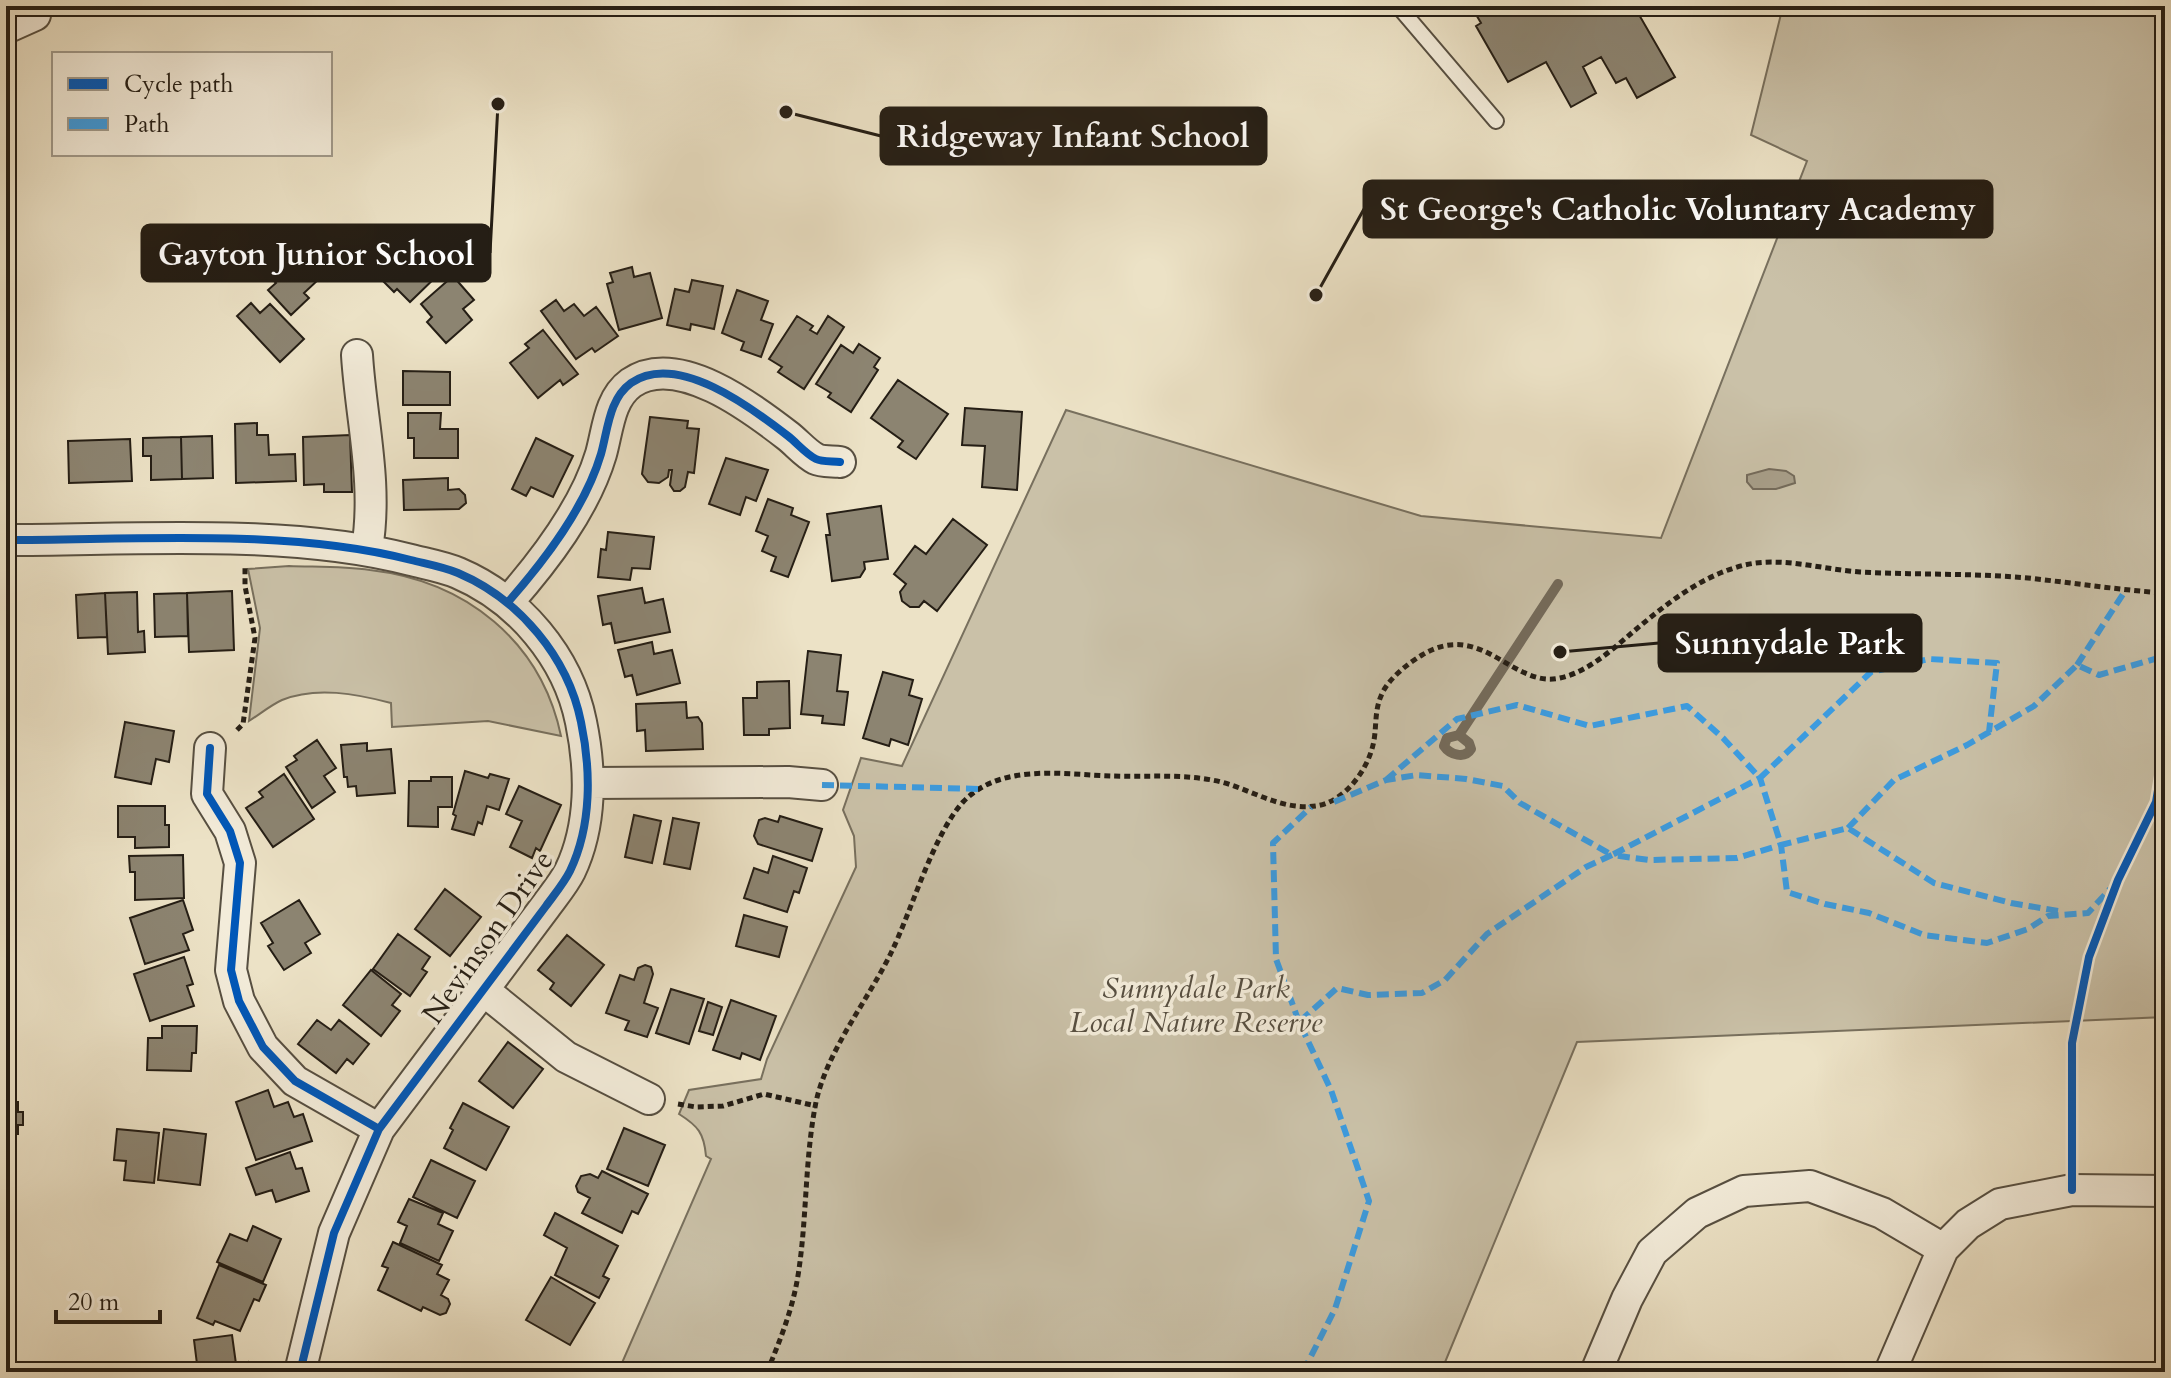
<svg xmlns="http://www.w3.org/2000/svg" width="2171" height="1378" viewBox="0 0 2171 1378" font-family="Cardo,serif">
<rect width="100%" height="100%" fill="#ece2c6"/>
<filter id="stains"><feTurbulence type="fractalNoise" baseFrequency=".0025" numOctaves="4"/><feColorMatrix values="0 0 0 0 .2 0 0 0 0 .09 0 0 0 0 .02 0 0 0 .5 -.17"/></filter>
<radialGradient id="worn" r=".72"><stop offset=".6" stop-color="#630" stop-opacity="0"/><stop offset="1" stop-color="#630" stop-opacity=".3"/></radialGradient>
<path fill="#cac1a8" stroke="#78705e" stroke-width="2" d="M1783 6H2165V1017L1577 1042 1441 1372H618L711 1159 706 1156C704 1133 698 1126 679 1114L689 1090 761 1079 767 1059 856 867 854 836 843 810 861 758 902 766 1066 410 1421 516 1661 538 1807 161 1751 135Z
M289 566C316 567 343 566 370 570 466 581 541 641 561 736L488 721 392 727 391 703C357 694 316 686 282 700 271 705 260 714 249 721L260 628 248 569Z"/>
<path fill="#a89f8a" stroke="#746b5b" stroke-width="2" d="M1769 469 1786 471 1794 476 1795 483 1776 489H1753L1747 482V475Z"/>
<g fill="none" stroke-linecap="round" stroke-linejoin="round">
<path stroke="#746b5b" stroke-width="10" d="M1459 735 1447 738 1444 746C1450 755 1465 759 1471 749L1469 743 1459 735 1558 584"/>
</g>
<path fill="#8c8471" stroke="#251e15" stroke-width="2" d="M1471 6H1634L1675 77 1637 98 1626 78 1616 83 1601 57 1583 67 1596 93 1571 107 1546 62 1508 82 1476 26 1481 23Z
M290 249 319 279 304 293 309 298 291 315 268 290 276 283 266 272Z
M400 249 412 261 423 251 442 271 410 302 397 289 394 292 376 274Z
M632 267 634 277 650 273 662 318 619 330 607 284 613 282 610 273Z
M453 276 474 300 463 309 472 320 446 343 427 322 432 317 421 304Z
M692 280 723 286 714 329 691 324 690 330 667 325 675 289 689 292Z
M737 290 768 301 761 320 773 324 761 357 741 350 744 342 722 333Z
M556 300 564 311 574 304 584 316 596 307 618 336 595 352 592 348 576 359 541 311Z
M251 303 260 313 270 304 304 339 280 362 237 316Z
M797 316 813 326 810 330 817 334 828 316 844 327 804 389 778 372 782 367 769 359Z
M543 330 578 374 563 385 560 380 538 398 510 363 529 348 525 344Z
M859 344 880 358 874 367 878 370 851 412 828 397 831 393 816 384 841 345 853 353Z
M403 371 450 372V405H403Z
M898 380 948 414 916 459 898 447 903 441 871 418Z
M965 408 1022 412 1017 490 982 487 985 446 962 445Z
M408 413H441L440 429H458V458H414V438H408Z
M650 417 688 421 687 428 699 429 694 473 688 472 685 487 680 491H674L670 485 672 470H669L668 477 659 483 648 482 642 474Z
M257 423V435H268L269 455 295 454 296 481 236 483 235 424Z
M350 435 352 492H324V484L304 485 303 437Z
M212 436 213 478 182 479 181 437Z
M181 437 182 479 151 480V456H143V438Z
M536 438 573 456 553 497 531 487 526 496 512 489Z
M130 439 132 481 69 483 68 441Z
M726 458 768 470 756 501 746 497 740 515 709 504Z
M448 478V490L459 489 465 495 466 503 459 509 404 510 403 480Z
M768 499 793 508 791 515 809 522 788 577 771 571 776 557 762 551 768 536 756 531Z
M881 506 888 559 864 562 865 569 860 577 832 581 826 535H830L827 514Z
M953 519 987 545 937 611 924 601 919 607H910L902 601 900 592 906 584 894 574 915 546 926 554Z
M608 532 654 537 650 569 632 568 630 580 598 577 601 549 606 550Z
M642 588 645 603 663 599 670 632 615 643 611 623 603 625 598 596Z
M232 591 234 650 189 652 187 593Z
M137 592 138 632 144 631 145 652 108 654 105 593Z
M105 593 107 637 78 638 76 595Z
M187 593 188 636 155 637 154 594Z
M652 642 654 654 672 650 680 683 637 695 632 675 625 677 618 650Z
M808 651 841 655 837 691 848 692 844 725 822 723 823 716 801 714Z
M883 672 913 680 909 695 922 699 908 745 891 739 889 746 863 738Z
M789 681 790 728 769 729V735H744L743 698H757V682Z
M686 702 687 718 698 717 702 723 703 749 646 751 645 730 637 731 636 704Z
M125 722 174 731 169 762 156 759 151 784 115 777Z
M317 740 336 768 324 776 335 792 312 808 286 767 297 760 294 756Z
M367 743V751L391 749 395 793 357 796 356 786 348 787 347 777H344L341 745Z
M465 771 488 778 490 774 509 779 499 810 487 806 482 824 478 822 474 835 452 829 456 816 453 814Z
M284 774 314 819 273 847 246 808 263 797 259 792Z
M431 777H452V807H438V827L408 826 409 781H431Z
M519 786 561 805 540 851 536 848 532 858 510 847 522 821 506 814Z
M118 806H165V825H169V847L135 848V837H118Z
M634 815 661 821 652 863 625 857Z
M780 816 822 829 812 861 758 844 754 836 759 820 765 818 778 822Z
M673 818 699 823 690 869 664 864Z
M183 855 184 898 135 900V872H130L129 856Z
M773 856 807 868 799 893 794 891 787 912 744 898 754 868 768 873Z
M445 889 481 917 450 956 415 929Z
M183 900 193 930 183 934 189 950 145 964 130 918Z
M299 900 320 934 305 943 311 953 284 970 268 946 273 943 261 923Z
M744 915 787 927 779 957 736 946Z
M398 934 430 957 422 969 427 972 410 996 373 969Z
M567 935 604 965 571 1006 550 989 554 983 538 970Z
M184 957 193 984 187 986 194 1006 150 1021 134 974Z
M645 965 651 967 653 974 644 1003 658 1008 647 1037 625 1030 629 1021 606 1013 620 975 634 980 638 968Z
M371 970 401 994 392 1005 400 1011 381 1036 343 1005Z
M671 989 704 999 689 1044 656 1033Z
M731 1000 776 1016 760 1060 742 1053 740 1059 713 1050Z
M708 1002 722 1007 713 1035 699 1031Z
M317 1020 331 1030 339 1020 369 1044 353 1064 347 1059 336 1073 298 1044Z
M162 1026H197L196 1053H192L191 1071 147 1070 148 1038H162Z
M508 1042 543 1069 513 1108 479 1081Z
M268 1090 274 1107 288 1102 294 1117 303 1114 312 1141 256 1160 236 1102Z
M6 1102H18V1112H23V1125H18V1134H7V1146Z
M463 1103 509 1127 486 1170 444 1148 453 1130 450 1128Z
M624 1128 665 1145 648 1186 607 1169Z
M117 1129 159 1133 154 1183 124 1180 126 1161 114 1160Z
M164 1129 206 1134 200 1185 158 1180Z
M290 1152 296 1169 302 1168 309 1191 276 1202 272 1190 256 1195 246 1168Z
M431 1160 475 1181 457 1218 413 1197Z
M602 1171 648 1194 638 1214 632 1211 622 1233 582 1213 590 1198 578 1192 576 1186 581 1176 590 1174 598 1178Z
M409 1199 443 1213 438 1224 453 1231 439 1261 400 1243 407 1226 398 1222Z
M555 1213 618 1246 603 1276 609 1279 599 1298 555 1275 567 1248 544 1235Z
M253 1226 281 1239 263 1282 217 1262 230 1234 247 1241Z
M393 1242 442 1265 437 1274 449 1280 441 1295 448 1299 450 1304 446 1313 440 1315 423 1307 421 1311 378 1290 388 1268 382 1266Z
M219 1265 266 1285 259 1301 254 1299 240 1331 215 1321 213 1325 197 1318Z
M551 1277 595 1303 570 1345 526 1320Z
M232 1335 236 1364 248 1362 249 1372H198L194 1340Z"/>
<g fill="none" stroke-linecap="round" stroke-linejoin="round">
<defs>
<path id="lane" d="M1398 6 1496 121"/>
<path id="street" d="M6 28 35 15
M357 355C361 420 378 483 367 549
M6 540C135 540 288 528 411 560 427 564 444 567 458 573 519 599 568 657 581 722 591 770 592 825 570 871 564 883 554 895 546 906L379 1129 334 1233 300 1372
M508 602C545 560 585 508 601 454 608 429 609 399 631 383 677 351 752 408 788 436 797 443 806 454 816 459 822 462 833 461 840 462
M210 748 207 794 230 831 240 863 231 970 239 1001 263 1047 295 1081 379 1129
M589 783 788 782 822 785
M482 989 566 1057 649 1099
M1596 1372 1627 1299 1652 1252 1697 1213 1744 1191 1810 1186 1882 1213 1943 1249
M1890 1372 1943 1249 1968 1224 2000 1204 2072 1190 2165 1191"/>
</defs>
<use href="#lane" stroke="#574f41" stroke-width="18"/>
<use href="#street" stroke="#574f41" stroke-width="34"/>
<path stroke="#251e15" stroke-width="5" stroke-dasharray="6 4" stroke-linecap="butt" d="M237 730 243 724 255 638 245 586V568
M678 1104 696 1107 723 1106 764 1094 816 1106
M767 1372C781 1338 794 1306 799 1269 807 1214 805 1157 816 1102 827 1051 868 1000 891 953 912 910 933 835 963 802 1001 762 1065 775 1114 776 1147 777 1179 774 1212 780 1247 786 1278 811 1316 806 1344 802 1367 771 1373 745 1377 729 1374 712 1381 696 1387 680 1407 664 1422 655 1482 619 1513 689 1560 678 1588 672 1613 649 1634 631 1664 606 1696 580 1734 568 1775 554 1818 569 1860 572 1916 575 1972 573 2028 578 2074 583 2119 590 2165 593"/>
<use href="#lane" stroke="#f3ecda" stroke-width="14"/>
<use href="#street" stroke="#f3ecda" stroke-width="30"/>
<path stroke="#3c9bdf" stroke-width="6" stroke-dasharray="12 6" stroke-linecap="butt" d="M2077 665 2125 591
M1386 780 1457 719 1517 705 1590 726 1687 706 1723 738 1760 778 1871 672 1929 659 1997 663 1989 732
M822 785 981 789
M1334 802 1386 780 1417 775 1466 779 1503 786 1520 803 1612 855 1760 778 1781 845 1848 828 1934 883 2011 903 2058 911
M1848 828 1894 780 1967 745 2034 706 2077 665 2099 675 2165 656
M1299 1022 1276 959 1273 843 1311 807
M1303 1372 1335 1309 1369 1201 1331 1090 1299 1022 1337 988 1368 995 1422 993 1445 980 1487 934 1586 867 1612 855 1649 860 1737 858 1781 845 1787 892 1825 904 1869 913 1924 935 1987 943 2028 929 2048 916 2088 913 2110 889"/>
<defs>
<path id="cycleway" d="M6 540C135 540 288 528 411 560 427 564 444 567 458 573 519 599 568 657 581 722 591 770 592 825 570 871 564 883 554 895 546 906L379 1129 334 1233 300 1372
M508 602C545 560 585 508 601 454 608 429 609 399 631 383 677 351 752 408 788 436 797 443 806 454 816 459 822 462 833 461 840 462
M210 748 207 794 230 831 240 863 231 970 239 1001 263 1047 295 1081 379 1129
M2072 1190V1043L2089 957 2118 880 2156 802 2165 749"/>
</defs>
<use href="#cycleway" stroke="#f3ecda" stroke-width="13"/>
<use href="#cycleway" stroke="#0057b8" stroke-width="8"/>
</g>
<g text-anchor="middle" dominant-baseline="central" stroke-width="7" stroke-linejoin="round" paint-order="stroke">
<g font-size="30" fill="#251e15" stroke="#f3ecda">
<text transform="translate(488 937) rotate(-55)">Nevinson Drive</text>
</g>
<g font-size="30" font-style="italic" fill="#574f41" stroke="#f3ecda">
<text x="1196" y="988">Sunnydale Park<tspan x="1196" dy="34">Local Nature Reserve</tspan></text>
</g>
</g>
<path fill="none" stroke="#251e15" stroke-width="3" d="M786 112L881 136M1316 295L1364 209M498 104L490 253M1560 652L1659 643"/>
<g fill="#251e15" stroke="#f3ecda" stroke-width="3">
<circle cx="786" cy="112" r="8"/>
<circle cx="1316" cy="295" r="8"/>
<circle cx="498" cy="104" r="8"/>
<circle cx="1560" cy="652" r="8"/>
</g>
<g fill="#251e15" stroke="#251e15" stroke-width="3">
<rect x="881" y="108" width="385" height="56" rx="8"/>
<rect x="1364" y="181" width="628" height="56" rx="8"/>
<rect x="142" y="225" width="348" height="56" rx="8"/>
<rect x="1659" y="615" width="262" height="56" rx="8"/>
</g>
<g font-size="32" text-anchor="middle" font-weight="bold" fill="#fff">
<text x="1073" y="147">Ridgeway Infant School</text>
<text x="1678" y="220">St George's Catholic Voluntary Academy</text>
<text x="316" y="265">Gayton Junior School</text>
<text x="1790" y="654">Sunnydale Park</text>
</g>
<rect width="2171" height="1378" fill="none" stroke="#ece2c6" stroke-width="32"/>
<rect x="8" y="8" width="2155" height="1362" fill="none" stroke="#251e15" stroke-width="4"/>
<rect x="16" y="16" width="2139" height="1346" fill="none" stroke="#251e15" stroke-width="2"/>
<rect x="52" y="52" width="280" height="104" fill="#f3ecda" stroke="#a19a8b" stroke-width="2"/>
<rect x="68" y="78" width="40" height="12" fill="#0057b8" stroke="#a19a8b" stroke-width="2"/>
<text x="124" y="92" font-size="24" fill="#251e15">Cycle path</text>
<rect x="68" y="118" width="40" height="12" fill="#3c9bdf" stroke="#a19a8b" stroke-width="2"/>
<text x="124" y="132" font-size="24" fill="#251e15">Path</text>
<path d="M56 1310v12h104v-12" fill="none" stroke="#251e15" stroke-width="4"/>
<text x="68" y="1310" font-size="24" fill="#251e15" stroke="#f3ecda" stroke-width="6" paint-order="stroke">20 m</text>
<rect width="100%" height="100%" filter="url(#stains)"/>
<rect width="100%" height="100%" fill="url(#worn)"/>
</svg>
